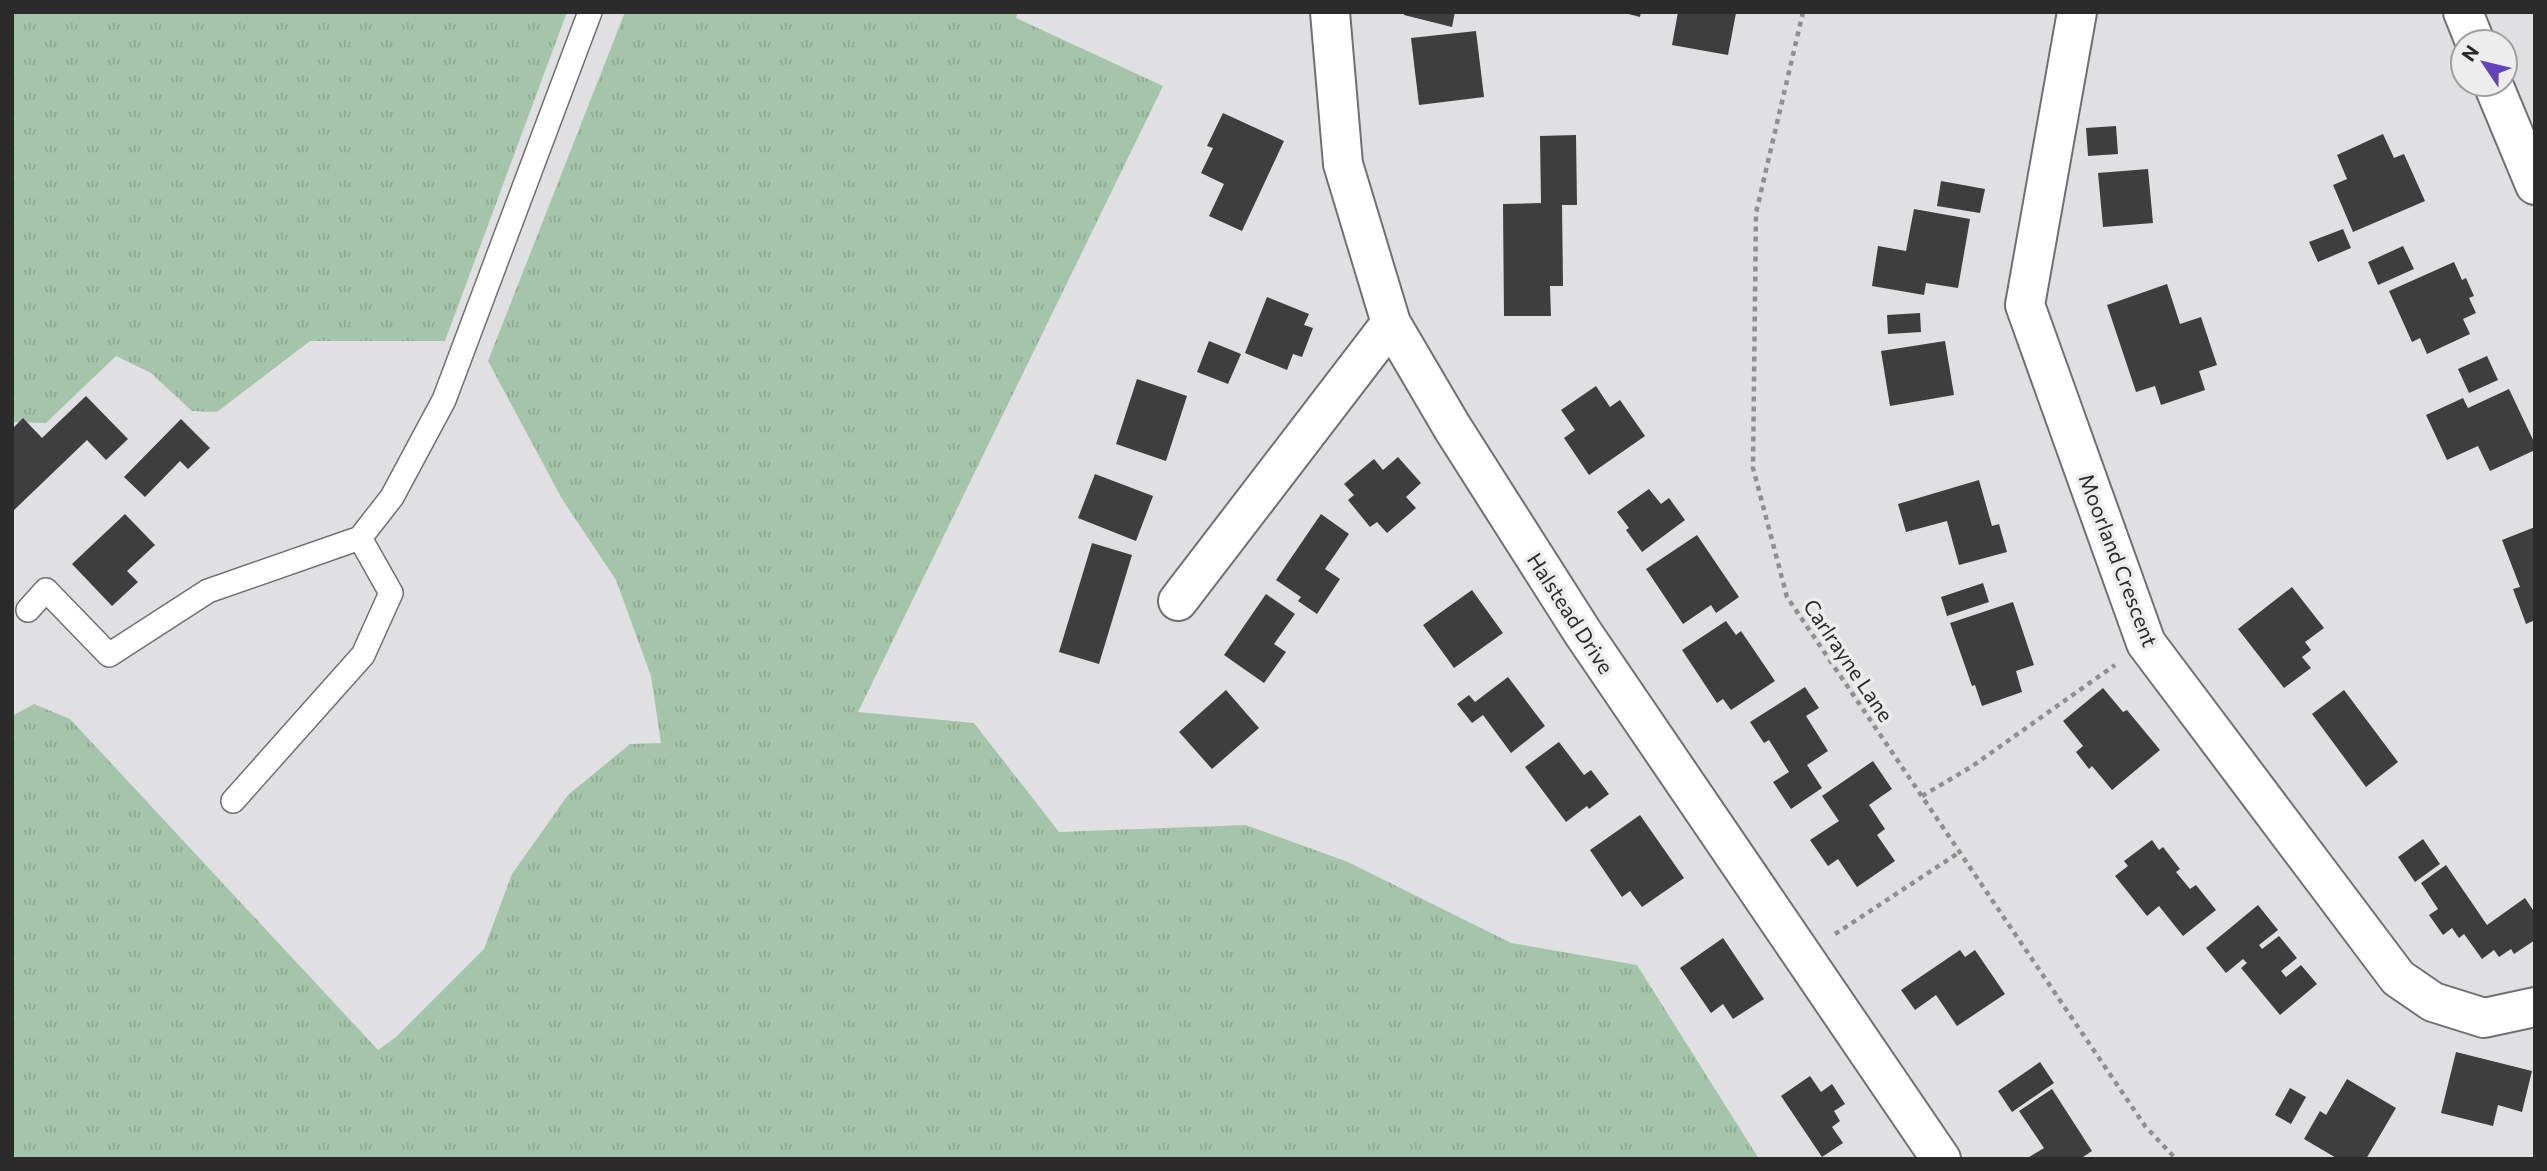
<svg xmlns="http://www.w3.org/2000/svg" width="2547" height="1171" viewBox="0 0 2547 1171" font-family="Commissioner,sans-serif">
<defs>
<pattern id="grass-tufts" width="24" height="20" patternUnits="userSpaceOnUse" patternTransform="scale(1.75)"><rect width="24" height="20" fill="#a4c5a9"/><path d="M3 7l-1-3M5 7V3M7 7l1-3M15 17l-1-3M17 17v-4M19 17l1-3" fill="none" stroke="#8da992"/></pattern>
</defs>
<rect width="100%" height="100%" fill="#e0dfe1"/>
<path fill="url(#grass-tufts)" d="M12 12H567L445 341H310L217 412 192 411 151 373 116 356 46 423 12 422Z
M625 12H1018L1016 18 1163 86 858 712 974 723 1059 832 1246 825 1348 862 1511 943 1637 965 1759 1159H12V716L34 704 70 719 378 1050 396 1037 484 949 512 874 568 795 630 744 661 743 651 676 616 580 562 499 488 361Z"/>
<path fill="#3e3e3f" d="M1405 12H1455L1452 27 1404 15Z
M1621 12H1641L1640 17Z
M1678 12 1736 13 1728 55 1672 45Z
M1476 31 1484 97 1419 105 1411 38Z
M1223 113 1284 141 1242 231 1209 216 1224 184 1201 173 1213 148 1207 146Z
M2116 126 2118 154 2088 156 2086 128Z
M2383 134 2394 158 2404 154 2425 201 2353 232 2333 185 2347 179 2337 155Z
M1576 135 1577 205H1562L1563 286H1550L1551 316H1504L1503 204 1541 203 1540 136Z
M2148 169 2153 223 2103 227 2098 173Z
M1941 181 1985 189 1980 213 1937 206Z
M1914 209 1970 219 1958 288 1926 283 1924 295 1872 286 1878 246 1906 251Z
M2343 229 2351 248 2318 262 2309 242Z
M2403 246 2414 269 2378 285 2368 262Z
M2454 262 2462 280 2466 278 2474 296 2469 298 2476 313 2463 319 2470 334 2427 354 2420 338 2412 342 2389 291Z
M2167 284 2180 324 2201 317 2217 365 2199 371 2205 390 2161 405 2155 386 2136 392 2107 305Z
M1267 297 1309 314 1304 325 1313 328 1302 357 1293 354 1287 370 1245 353Z
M1920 313 1921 332 1888 334 1887 315Z
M1209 341 1241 354 1228 384 1197 372Z
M1945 341 1954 395 1890 406 1881 351Z
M2487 356 2498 380 2469 393 2458 369Z
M1137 379 1187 396 1166 461 1116 444Z
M1596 386 1610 407 1620 400 1645 436 1589 475 1564 438 1575 430 1561 410Z
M2509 389 2535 444V450L2490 471 2478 446 2447 460 2426 415 2463 398 2468 408Z
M86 396 128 439 106 460 87 440 12 512V429L23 418 42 438Z
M181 419 210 448 188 469 180 461 145 497 124 477Z
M1398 457 1421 483 1406 497 1416 508 1387 533 1377 522 1370 527 1348 500 1354 495 1344 484 1374 459 1383 470Z
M1095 474 1153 496 1136 541 1078 518Z
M1979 480 1992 526 1999 524 2007 552 1959 565 1947 521 1906 532 1898 504Z
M1649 489 1661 504 1669 498 1685 520 1642 552 1626 530 1629 528 1617 512Z
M125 514 155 545 127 571 138 582 112 606 72 564Z
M1321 514 1349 534 1325 569 1340 579 1317 614 1298 601 1301 597 1276 580Z
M2535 527V620L2526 624 2513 589 2520 587 2502 540Z
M1697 535 1739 597 1716 613 1711 605 1683 624 1646 569Z
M1092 543 1132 555 1099 664 1059 652Z
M1983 583 1989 602 1947 616 1941 597Z
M2292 587 2324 628 2305 642 2311 650 2302 657 2311 668 2284 688 2238 629Z
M1472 590 1503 633 1454 668 1423 625Z
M1266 594 1295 614 1274 644 1286 652 1264 683 1224 655Z
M2013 602 2034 665 2016 671 2022 692 1982 706 1975 685 1972 686 1950 623Z
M1726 621 1736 635 1741 631 1775 681 1731 710 1723 699 1717 703 1682 650Z
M1508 677 1545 726 1511 753 1483 715 1472 723 1457 704 1469 695 1475 702Z
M1805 687 1819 708 1806 716 1828 751 1807 765 1822 788 1791 809 1773 782 1789 772 1769 740 1764 743 1750 722Z
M2103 688 2123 712 2127 710 2160 750 2112 790 2092 766 2089 769 2076 752 2083 746 2063 721Z
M1226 690 1259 728 1212 769 1179 732Z
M2344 690 2398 762 2366 787 2312 714Z
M1559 742 1584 775 1591 770 1609 794 1589 809 1587 806 1566 822 1525 767Z
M1873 761 1892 789 1869 805 1885 829 1877 835 1895 861 1857 887 1838 859 1828 866 1810 840 1839 821 1822 796Z
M1640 815 1684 878 1642 907 1630 891 1622 897 1590 850Z
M2423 839 2440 864 2415 882 2398 857Z
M2152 840 2159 850 2163 847 2180 869 2176 872 2190 889 2196 885 2216 910 2183 936 2159 906 2147 916 2115 876 2128 866 2124 861Z
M2446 865 2487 925 2525 898 2535 913V933L2533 934 2535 940 2514 954 2511 949 2499 957 2494 950 2482 959 2464 934 2459 938 2452 928 2443 935 2429 915 2438 909 2421 883Z
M2258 905 2278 930 2259 945 2262 949 2279 936 2297 958 2281 971 2286 977 2301 965 2317 984 2280 1015 2241 968 2247 963 2243 959 2226 973 2206 948Z
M1723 938 1764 999 1733 1019 1723 1004 1711 1013 1680 968Z
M1960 950 1965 957 1975 950 2005 994 1957 1026 1936 995 1915 1010 1901 990Z
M2456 1052 2532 1071 2522 1112 2498 1105 2493 1126 2441 1113Z
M2040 1062 2054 1083 2012 1112 1998 1091Z
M1810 1076 1821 1092 1832 1084 1845 1104 1834 1111 1840 1121 1832 1127 1843 1143 1822 1157 1781 1096Z
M2347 1079 2396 1108 2366 1159H2338L2304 1139 2320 1111 2326 1115Z
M2290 1088 2306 1097 2291 1124 2275 1115Z
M2052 1089 2092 1151 2080 1159H2026L2044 1148 2019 1111Z"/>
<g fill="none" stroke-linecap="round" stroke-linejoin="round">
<defs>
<path id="lane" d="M28 610 46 590 109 655 208 591 360 538 392 497 444 400 590 12
M233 801 363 655 391 593 360 538"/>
<path id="street" d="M1330 12 1343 164 1391 323 1452 427 1583 633 1941 1159
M2077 12 2025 305 2146 643 2398 978 2433 1002 2484 1018 2535 1007
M2463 12 2475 42
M2493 84 2535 185
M1178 601 1391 323"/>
</defs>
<use href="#lane" stroke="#707072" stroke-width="26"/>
<use href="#street" stroke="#707072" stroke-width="42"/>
<path stroke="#908f90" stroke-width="4.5" stroke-dasharray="5 5" stroke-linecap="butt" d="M1803 12 1756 213 1753 468 1787 597 2145 1126 2176 1159
M1922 796 1971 767 2115 665
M1835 934 1960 852"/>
<use href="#lane" stroke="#fff" stroke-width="23"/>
<use href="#street" stroke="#fff" stroke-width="38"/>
</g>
<g text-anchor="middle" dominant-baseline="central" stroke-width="7" stroke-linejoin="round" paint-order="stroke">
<g font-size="21" fill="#2b2b2b" stroke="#ededee">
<text transform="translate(2119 560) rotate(69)">Moorland Crescent</text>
<text transform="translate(1571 613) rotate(57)">Halstead Drive</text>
<text transform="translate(1849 660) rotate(56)">Carlrayne Lane</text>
</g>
</g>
<rect width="2547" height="1171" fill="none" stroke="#2b2b2b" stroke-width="28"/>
<g transform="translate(2484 63) rotate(305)"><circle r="33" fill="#ededee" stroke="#9f9fa0" stroke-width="2"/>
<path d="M0-5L12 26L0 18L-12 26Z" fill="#6343bb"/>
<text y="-10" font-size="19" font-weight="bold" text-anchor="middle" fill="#2b2b2b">N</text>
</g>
</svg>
